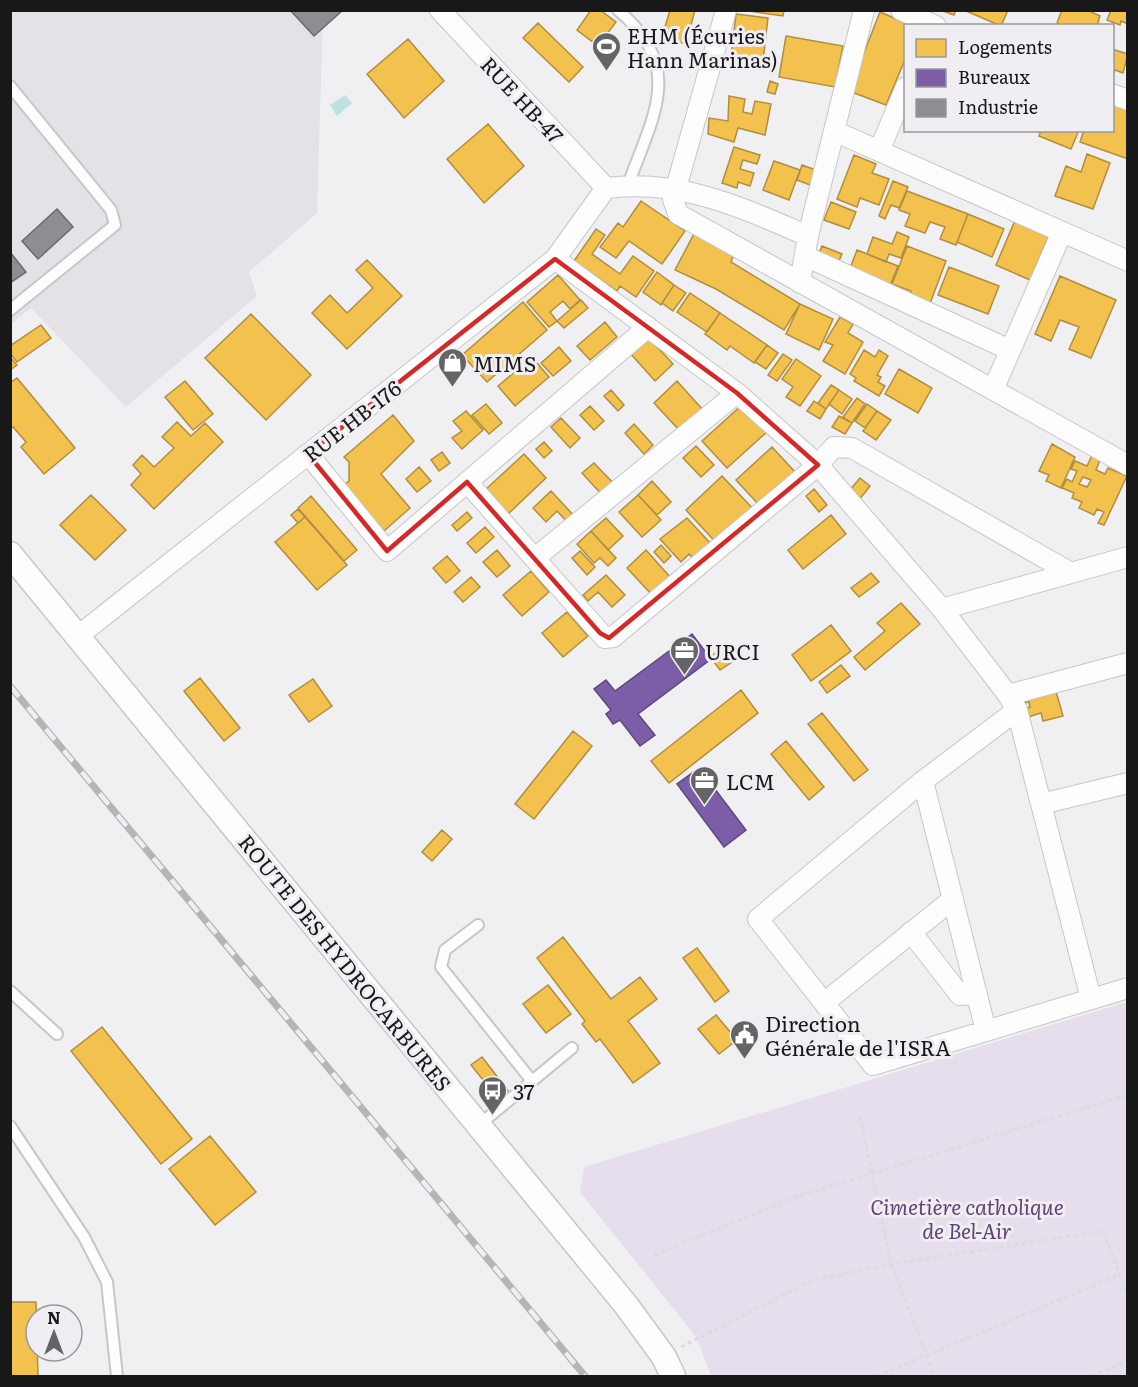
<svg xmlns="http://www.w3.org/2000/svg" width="1138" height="1387" viewBox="0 0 1138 1387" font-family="Literata,serif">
<rect width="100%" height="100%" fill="#f0eff1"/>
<path fill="#e4e1e7" d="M11 11H323L317 213 249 272 257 296 126 407 31 308 11 324Z"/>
<path fill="#e6deec" d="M1127 1002V1376H711L697 1338 580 1192 584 1167Z"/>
<path fill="#bee2e2" d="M345 95 352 103 337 116 330 105Z"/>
<path fill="#f2c14e" stroke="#b18e3e" stroke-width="1.5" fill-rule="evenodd" d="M591 10H600L616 22 598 46 577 30Z
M670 10H695L686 44 662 37Z
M742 10H784L783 16Z
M940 10H956L954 15Z
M1008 10 1001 26 966 11V10Z
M1062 10H1087L1100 16 1097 26H1063L1057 23Z
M1111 10H1128V24L1121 21 1120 25 1107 20Z
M880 12 913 26H906V57L886 105 849 91Z
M736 14 768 18 763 61 731 57Z
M538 23 583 67 569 82 523 38Z
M786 36 843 46 835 87 779 77Z
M408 39 444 81 404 118 367 74Z
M1112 49 1128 54 1123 73 1115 70 1112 76Z
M770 81 778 84 775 94 767 92Z
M729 96 745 99 743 112 752 114 755 101 771 104 765 135 738 128 734 142 708 134 709 118 728 121Z
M1112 102 1128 107V159L1080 142 1084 130H1112Z
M488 124 524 166 484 203 447 159Z
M1041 130H1079L1071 149 1039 136Z
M734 147 760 155 757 164 743 160 740 169 754 173 750 186 738 182 737 188 722 183Z
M1087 154 1110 163 1093 209 1055 196 1066 166 1081 172Z
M854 155 876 164 872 173 889 179 879 205 860 198 857 207 837 199Z
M774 161 800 170 789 200 763 190Z
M802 165 816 170 810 185 797 180Z
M893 181 908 187 899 208 891 205 885 219 879 216Z
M907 191 968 214 956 245 940 239 945 227 930 222 925 233 905 226 910 214 899 210Z
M641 201 685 231 662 264 629 241 616 258 600 247 618 223 623 227Z
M831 202 856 212 849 229 824 220Z
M968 214 1004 229 992 257 957 242Z
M1016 218 1050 233 1030 280 996 265Z
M596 229 605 235 592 254 620 274 633 256 654 271 636 297 620 286 617 291 574 261Z
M696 230 735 250 731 262 800 304 784 330 716 289 675 270Z
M897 232 909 237 901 258 889 254 886 262 867 254 873 237 892 244Z
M822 246 842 254 838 263 818 256Z
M907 246 946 261 929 306 909 298 911 291 892 284Z
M857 250 898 266 890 286 849 271Z
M367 260 402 296 347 349 312 313 330 295 347 313 373 288 356 270Z
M949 267 999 286 988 314 938 295Z
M657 272 674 285 661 305 643 292Z
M558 275 580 300 570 309 563 301 550 312 557 321 549 327 527 302Z
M1060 276 1116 300 1091 358 1069 349 1079 327 1060 320 1051 341 1035 334Z
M674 285 686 293 673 311 662 303Z
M690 293 720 313 707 332 677 312Z
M581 300 588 308 564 328 557 321Z
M523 302 547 330 487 382 462 355Z
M800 304 833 319 819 350 786 334Z
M720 313 767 345 754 363 730 346 727 350 705 334Z
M251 314 311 375 266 420 205 358Z
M840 317 853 324 848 333 863 342 845 374 823 361 833 345 825 342Z
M605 322 617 337 590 360 577 346Z
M41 325 51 338 17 362 10 353V346Z
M648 337 673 364 655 381 630 353Z
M767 345 778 353 766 369 755 362Z
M559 347 571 361 553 376 541 363Z
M864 350 875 357 879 350 888 356 877 375 881 377 878 382 885 386 879 396 854 381 856 378 850 374Z
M783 354 792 360 777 381 768 375Z
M10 357 17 365 10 370Z
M532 357 549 377 515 406 498 386Z
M796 359 821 376 800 406 786 397 793 387 782 379Z
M899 369 932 388 918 413 885 394Z
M17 378 75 448 44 474 21 447 26 442 13 427 10 429V383Z
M185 381 213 414 193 430 165 397Z
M677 381 703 410 680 431 654 403Z
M831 385 839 390 826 409 818 403Z
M611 390 624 405 618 411 604 396Z
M839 390 852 399 842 414 829 404Z
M857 398 865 404 852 423 843 417Z
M814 401 826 409 820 419 807 411Z
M486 404 502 423 489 434 472 415Z
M743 404 768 431 727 468 702 441Z
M867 404 877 411 865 428 855 421Z
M590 406 604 421 594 430 580 415Z
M466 411 483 430 462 449 452 438 462 431 453 421Z
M877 411 891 420 876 440 863 431Z
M393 415 414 441 381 474 410 508 384 531 342 486 349 481V462L344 457Z
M839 416 852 423 845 434 832 427Z
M561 418 580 438 570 448 551 427Z
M177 422 191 436 205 423 223 442 154 509 131 485 141 474 133 465 142 455 154 467 174 448 162 437Z
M634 424 653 445 644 454 625 433Z
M544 442 552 451 544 458 536 449Z
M1052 444 1075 457 1061 488 1046 481 1049 475 1039 471Z
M696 446 714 465 701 477 683 458Z
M772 447 796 473 760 506 736 480Z
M442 452 450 463 439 471 431 460Z
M524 454 546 478 508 514 485 490Z
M1092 455 1100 460 1096 470 1105 474 1108 468 1127 476 1104 525 1098 523 1104 512 1097 509 1094 515 1079 508 1082 502 1072 498 1074 493 1062 488 1067 479 1072 482 1077 471 1071 469 1075 461 1087 466ZM1083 477 1091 480 1087 487 1079 484Z
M594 463 616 486 604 497 582 473Z
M419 467 431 481 417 492 406 479Z
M722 476 757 513 720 547 686 510Z
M860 478 870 486 859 500 849 491Z
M652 481 671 502 657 515 638 495Z
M814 489 827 505 819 512 806 496Z
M551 491 576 518 569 524 557 511 546 522 533 508Z
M91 495 126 530 95 560 60 525Z
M638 495 661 520 642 537 619 512Z
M311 496 357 550 344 561 298 508Z
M298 509 305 517 298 523 291 515Z
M467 512 472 518 457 531 452 525Z
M831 515 846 534 803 569 788 550Z
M305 517 347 565 317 590 275 542Z
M606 518 623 536 608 550 591 531Z
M687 518 711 544 694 559 689 554 681 562 660 539Z
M485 527 494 537 476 553 467 543Z
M591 531 616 558 608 566 600 558 594 563 577 544Z
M661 545 671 556 664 563 654 552Z
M497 550 510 566 497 577 483 562Z
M646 550 671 578 652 595 627 568Z
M580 551 595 567 587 575 572 558Z
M447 556 460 571 446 583 433 568Z
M531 571 549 592 522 616 503 595Z
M871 573 879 582 859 597 851 588Z
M606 575 625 595 612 607 598 592 588 601 583 595Z
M471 577 480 587 463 602 454 592Z
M901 603 920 624 865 670 854 657 885 631 877 623Z
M567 612 588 636 563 657 542 633Z
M831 625 851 651 811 681 792 655Z
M725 646 735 660 720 670 710 657Z
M841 665 850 676 827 693 819 682Z
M200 678 240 728 224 741 184 691Z
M313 679 332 706 309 722 289 695Z
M1055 688 1063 716 1043 721 1041 713 1028 717 1026 708 1030 707 1029 702 1024 703 1023 696Z
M741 690 758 713 669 783 651 761Z
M822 713 868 770 854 781 808 724Z
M573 731 592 746 534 819 515 804Z
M786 741 824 787 809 800 771 754Z
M442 830 452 839 432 861 422 852Z
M563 937 611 999 640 977 657 999 628 1021 660 1063 633 1083 600 1039 596 1042 582 1024 585 1021 537 958Z
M697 948 729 991 715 1002 683 958Z
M548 985 571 1014 546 1033 523 1004Z
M716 1015 737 1040 719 1054 698 1029Z
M102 1027 192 1139 161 1164 71 1051Z
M482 1057 509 1092 499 1100 471 1065Z
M210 1136 256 1192 215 1225 169 1169Z
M10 1302H36L38 1376H10Z"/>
<path fill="#7b5ea7" stroke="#5d497c" stroke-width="1.5" d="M692 634 711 659 638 714 655 735 640 746 620 720 613 724 606 714 611 710 594 689 606 680 615 691Z
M699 768 746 830 724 847 677 784Z"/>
<path fill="#8d8d92" stroke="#6a6a6e" stroke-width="1.5" d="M290 10H343L314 36Z
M57 209 73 227 38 259 22 241Z
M10 252 26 272 10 283Z"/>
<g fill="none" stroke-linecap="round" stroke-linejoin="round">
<defs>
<path id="service" d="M618 10C686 68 653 115 628 185
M10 86 111 210 115 225 10 310
M478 925 445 950 441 967 532 1081
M10 991 57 1034
M479 1125 572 1048
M10 1126 84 1237 107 1282 117 1376"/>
<path id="minor" d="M440 10 606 188
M726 10 673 199 678 214 1128 465
M901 10 936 26
M1112 94 1128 100
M834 131 1128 261
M879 151 906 87
M606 188C682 179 740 207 808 236
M805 256 1010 350
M555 259 737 393 818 465 942 609 1008 695 1017 710 1091 999
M800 283 808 236 864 10
M993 390 1062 232
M308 454 387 551 648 327
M467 482 605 638 613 637 818 465 834 447 852 448 1071 573
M535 558 737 393
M942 609 1128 557
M78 636 555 259 606 188
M1008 695 1128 663
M1017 710 923 781 758 919 873 1065 1128 988
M923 781 986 1031
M1041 804 1128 783
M911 932 960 995 977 994
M824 1003 953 899"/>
<path id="tertiary" d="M10 554 626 1305 664 1357 673 1376"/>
</defs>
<use href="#service" stroke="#c7c6c8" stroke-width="14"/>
<use href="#minor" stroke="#c7c6c8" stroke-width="22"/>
<use href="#tertiary" stroke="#c7c6c8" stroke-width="27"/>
<path stroke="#dcdbdd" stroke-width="3" stroke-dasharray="4.5 3" stroke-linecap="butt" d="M860 1117 891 1264 935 1376
M654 1255 795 1197 1128 1095
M681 1347 813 1280 891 1264 1103 1231 1128 1296
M877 1376 1119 1275
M1091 1376 1128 1361"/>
<use href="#service" stroke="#fdfdfd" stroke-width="10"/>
<use href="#minor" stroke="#fdfdfd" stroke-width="20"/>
<use href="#tertiary" stroke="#fdfdfd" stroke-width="24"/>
<defs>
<path id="rail" d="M10 686 585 1376"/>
</defs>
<use href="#rail" stroke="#b6b5b6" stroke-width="7"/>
<use href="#rail" stroke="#f0eef2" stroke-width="4.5" stroke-dasharray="14" stroke-linecap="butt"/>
</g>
<path fill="none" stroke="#d62828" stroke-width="4.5" stroke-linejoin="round" d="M555 259 737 393 818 465 609 638 600 633 467 482 387 551 308 454Z"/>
<defs>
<symbol id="stadium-pin" viewBox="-11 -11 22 30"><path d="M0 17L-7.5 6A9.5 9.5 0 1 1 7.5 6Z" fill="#646365" stroke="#f0eef2"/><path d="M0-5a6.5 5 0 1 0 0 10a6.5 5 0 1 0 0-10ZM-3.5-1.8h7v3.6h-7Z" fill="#fff"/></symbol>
<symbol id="shop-pin" viewBox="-11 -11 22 30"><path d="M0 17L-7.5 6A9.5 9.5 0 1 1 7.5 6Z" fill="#646365" stroke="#f0eef2"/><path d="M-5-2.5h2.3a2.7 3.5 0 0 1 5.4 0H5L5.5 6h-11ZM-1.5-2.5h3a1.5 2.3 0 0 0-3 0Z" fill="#fff"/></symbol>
<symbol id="office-pin" viewBox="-11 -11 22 30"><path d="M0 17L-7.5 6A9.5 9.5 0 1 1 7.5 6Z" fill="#646365" stroke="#f0eef2"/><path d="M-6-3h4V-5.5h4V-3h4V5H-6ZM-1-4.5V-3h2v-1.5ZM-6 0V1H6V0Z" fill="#fff"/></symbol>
<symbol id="civic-pin" viewBox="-11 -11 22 30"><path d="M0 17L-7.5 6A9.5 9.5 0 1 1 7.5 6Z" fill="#646365" stroke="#f0eef2"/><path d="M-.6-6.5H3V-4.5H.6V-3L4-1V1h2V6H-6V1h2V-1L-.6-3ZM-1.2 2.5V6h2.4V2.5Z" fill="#fff"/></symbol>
<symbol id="bus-pin" viewBox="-11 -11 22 30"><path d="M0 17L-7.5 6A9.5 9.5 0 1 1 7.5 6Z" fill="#646365" stroke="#f0eef2"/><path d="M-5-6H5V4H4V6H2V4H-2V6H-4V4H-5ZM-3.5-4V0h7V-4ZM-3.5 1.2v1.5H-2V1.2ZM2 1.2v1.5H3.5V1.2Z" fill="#fff"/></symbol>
</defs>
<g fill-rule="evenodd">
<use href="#stadium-pin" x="590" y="30" width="33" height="45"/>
<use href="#shop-pin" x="436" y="346" width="33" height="45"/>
<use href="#office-pin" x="668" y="634" width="33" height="45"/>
<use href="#office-pin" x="688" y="764" width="33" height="45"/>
<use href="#civic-pin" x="728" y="1018" width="33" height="45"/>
<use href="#bus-pin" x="476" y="1074" width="33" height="45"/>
</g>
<g text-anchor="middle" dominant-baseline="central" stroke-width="6" stroke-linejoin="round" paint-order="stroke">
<g font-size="21" fill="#181819" stroke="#f0eef2" text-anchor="start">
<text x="627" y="34">EHM (Écuries<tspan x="627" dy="24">Hann Marinas)</tspan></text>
<text x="473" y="362">MIMS</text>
<text x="705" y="650">URCI</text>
<text x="726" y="780">LCM</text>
<text x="765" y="1022">Direction<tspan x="765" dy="24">Générale de l'ISRA</tspan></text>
<text x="513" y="1090">37</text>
</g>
<g font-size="21" fill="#181819" stroke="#f0eef2">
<text transform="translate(523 99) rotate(47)">RUE HB-47</text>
<text transform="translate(351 420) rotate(-38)">RUE HB-176</text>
<text transform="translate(346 962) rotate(51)">ROUTE DES HYDROCARBURES</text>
</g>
<g font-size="21" font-style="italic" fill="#614473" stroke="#f0eef2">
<text x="967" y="1205">Cimetière catholique<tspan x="967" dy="24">de Bel-Air</tspan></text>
</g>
</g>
<rect width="1138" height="1387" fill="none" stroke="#181819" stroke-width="24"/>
<rect x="904" y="24" width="210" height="108" fill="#f0eef2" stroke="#9a989b" stroke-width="1.5"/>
<rect x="916" y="39" width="30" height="18" fill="#f2c14e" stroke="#9a989b" stroke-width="1.5"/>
<text x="958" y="54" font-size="18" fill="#181819">Logements</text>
<rect x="916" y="69" width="30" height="18" fill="#7b5ea7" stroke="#9a989b" stroke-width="1.5"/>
<text x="958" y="84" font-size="18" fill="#181819">Bureaux</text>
<rect x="916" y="99" width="30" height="18" fill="#8d8d92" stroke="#9a989b" stroke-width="1.5"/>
<text x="958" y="114" font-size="18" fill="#181819">Industrie</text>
<g transform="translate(54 1333)"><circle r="28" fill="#f0eef2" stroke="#9a989b" stroke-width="1.5"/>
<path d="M0-4.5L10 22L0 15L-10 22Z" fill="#646365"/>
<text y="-9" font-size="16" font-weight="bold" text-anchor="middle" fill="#181819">N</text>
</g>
</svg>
